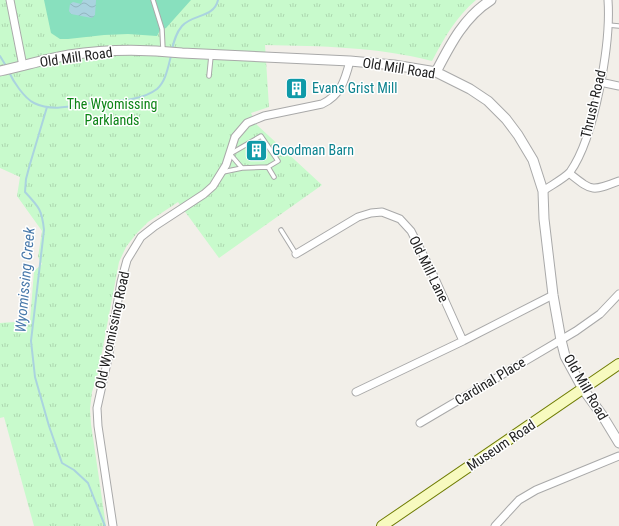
<svg xmlns="http://www.w3.org/2000/svg" width="619" height="526" viewBox="0 0 619 526" font-family="'Roboto Condensed',sans-serif">
<defs>
<pattern id="park-tufts" width="24" height="20" patternUnits="userSpaceOnUse"><rect width="24" height="20" fill="#c8facc"/><path d="M3 7l-1-3M5 7V3M7 7l1-3M15 17l-1-3M17 17v-4M19 17l1-3" fill="none" stroke="#acd6af"/></pattern>
<pattern id="water-waves" width="16" height="10" patternUnits="userSpaceOnUse"><rect width="16" height="10" fill="#aad3df"/><path d="M0 5q4-4 8 0t8 0" fill="none" stroke="#92b5bf"/></pattern>
</defs>
<rect width="100%" height="100%" fill="#f2efe9"/>
<path fill="url(#park-tufts)" d="M0 0H476C456 17 444 38 432 61 378 47 321 46 265 45L269 107 251 113 257 125 322 185 219 258 178 202 148 222 136 234 126 247 119 262 98 373 92 392 90 409 91 424 106 526H34L4 417 0 418V323L30 321 34 271 42 264 38 257 42 231 17 196 20 177 0 168Z"/>
<path fill="#88e0be" d="M44 0H191L166 28 160 30 157 36 128 34 104 35 68 39H60L51 33Z"/>
<path fill="url(#water-waves)" d="M83 0H96L95 15 92 18 71 14 69 11 70 4 73 2 81 4Z"/>
<g fill="none" stroke-linecap="round" stroke-linejoin="round">
<path stroke="#aad3df" stroke-width="2" d="M172 49C174 41 176 33 182 26 192 14 214 18 218 0
M0 56 6 66
M9 72C13 81 24 98 34 103 50 111 68 107 85 104 106 101 139 103 157 89 166 81 168 67 171 56
M47 107 30 164 26 179 25 192C39 207 42 210 44 230L31 341 35 377 49 426 62 463 74 470 88 483 105 526"/>
<defs>
<path id="service" d="M153 0 162 29 163 50
M608 25 619 26
M209 76 211 56
M268 167 278 161 261 136 230 154 242 168 268 167 274 177
M223 172 242 168
M281 230 296 254"/>
<path id="minor" d="M10 0 23 66
M600 82 619 86
M569 173C592 191 591 192 619 181
M543 191C550 186 565 178 570 172 595 137 611 43 608 0
M296 254 358 217 371 213 382 212 400 219 411 231 432 272 463 341 553 295
M356 392 463 341
M420 423 576 331 600 314 619 294
M113 526 98 426 97 408 109 354 121 282 127 260 141 237 155 226 204 194 213 186 226 165 235 137 247 123 264 116 322 104C341 95 345 80 350 61
M495 526 519 500 536 490 619 456"/>
<path id="tertiary" d="M0 71C23 66 46 59 69 55 106 49 145 49 182 53L350 61 394 65 436 72 470 89 488 101 506 119 518 135 533 160 543 191 544 219 553 295 561 340 565 356 583 389 602 415 619 443
M436 72C450 45 464 17 491 0"/>
<path id="secondary" d="M382 526 619 364"/>
</defs>
<use href="#service" stroke="#a9a9a9" stroke-width="5.5"/>
<use href="#minor" stroke="#a9a9a9" stroke-width="9"/>
<use href="#tertiary" stroke="#a9a9a9" stroke-width="11"/>
<use href="#secondary" stroke="#707d05" stroke-width="12"/>
<use href="#service" stroke="#fff" stroke-width="3.5"/>
<use href="#minor" stroke="#fff" stroke-width="7"/>
<use href="#tertiary" stroke="#fff" stroke-width="9"/>
<use href="#secondary" stroke="#f7fabf" stroke-width="10"/>
</g>
<defs>
<symbol id="building-square" viewBox="-11 -11 22 22"><rect x="-9" y="-9" width="18" height="18" rx="4" fill="#0f9aa8" stroke="#fff"/><path d="M-4-6H4V6H1V3H-1V6H-4ZM-2.5-4.3h1.7v1.8h-1.7ZM.8-4.3h1.7v1.8H.8ZM-2.5-1h1.7V.8h-1.7ZM.8-1h1.7V.8H.8Z" fill="#fff"/></symbol>
</defs>
<g fill-rule="evenodd">
<use href="#building-square" x="284" y="76" width="25" height="25"/>
<use href="#building-square" x="244" y="138" width="25" height="25"/>
</g>
<g text-anchor="middle" dominant-baseline="central" stroke-width="3" stroke-linejoin="round" paint-order="stroke">
<g font-size="14" fill="#222" stroke="#fff">
<text transform="translate(76 57) rotate(-8)">Old Mill Road</text>
<text transform="translate(399 68) rotate(9)">Old Mill Road</text>
<text transform="translate(593 104) rotate(-77)">Thrush Road</text>
<text transform="translate(429 269) rotate(64)">Old Mill Lane</text>
<text transform="translate(112 330) rotate(-78)">Old Wyomissing Road</text>
<text transform="translate(490 381) rotate(-31)">Cardinal Place</text>
<text transform="translate(586 387) rotate(60)">Old Mill Road</text>
<text transform="translate(501 445) rotate(-34)">Museum Road</text>
</g>
<g font-size="14" fill="#0d838f" stroke="#fff" text-anchor="start">
<text x="312" y="88">Evans Grist Mill</text>
<text x="272" y="150">Goodman Barn</text>
</g>
<g font-size="14" fill="#0c8416" stroke="#fff">
<text x="112" y="104">The Wyomissing<tspan x="112" dy="16">Parklands</tspan></text>
</g>
<g font-size="15" font-style="italic" fill="#4a7aab" stroke="#fff">
<text transform="translate(25 280) rotate(-85)">Wyomissing Creek</text>
</g>
</g>
</svg>
